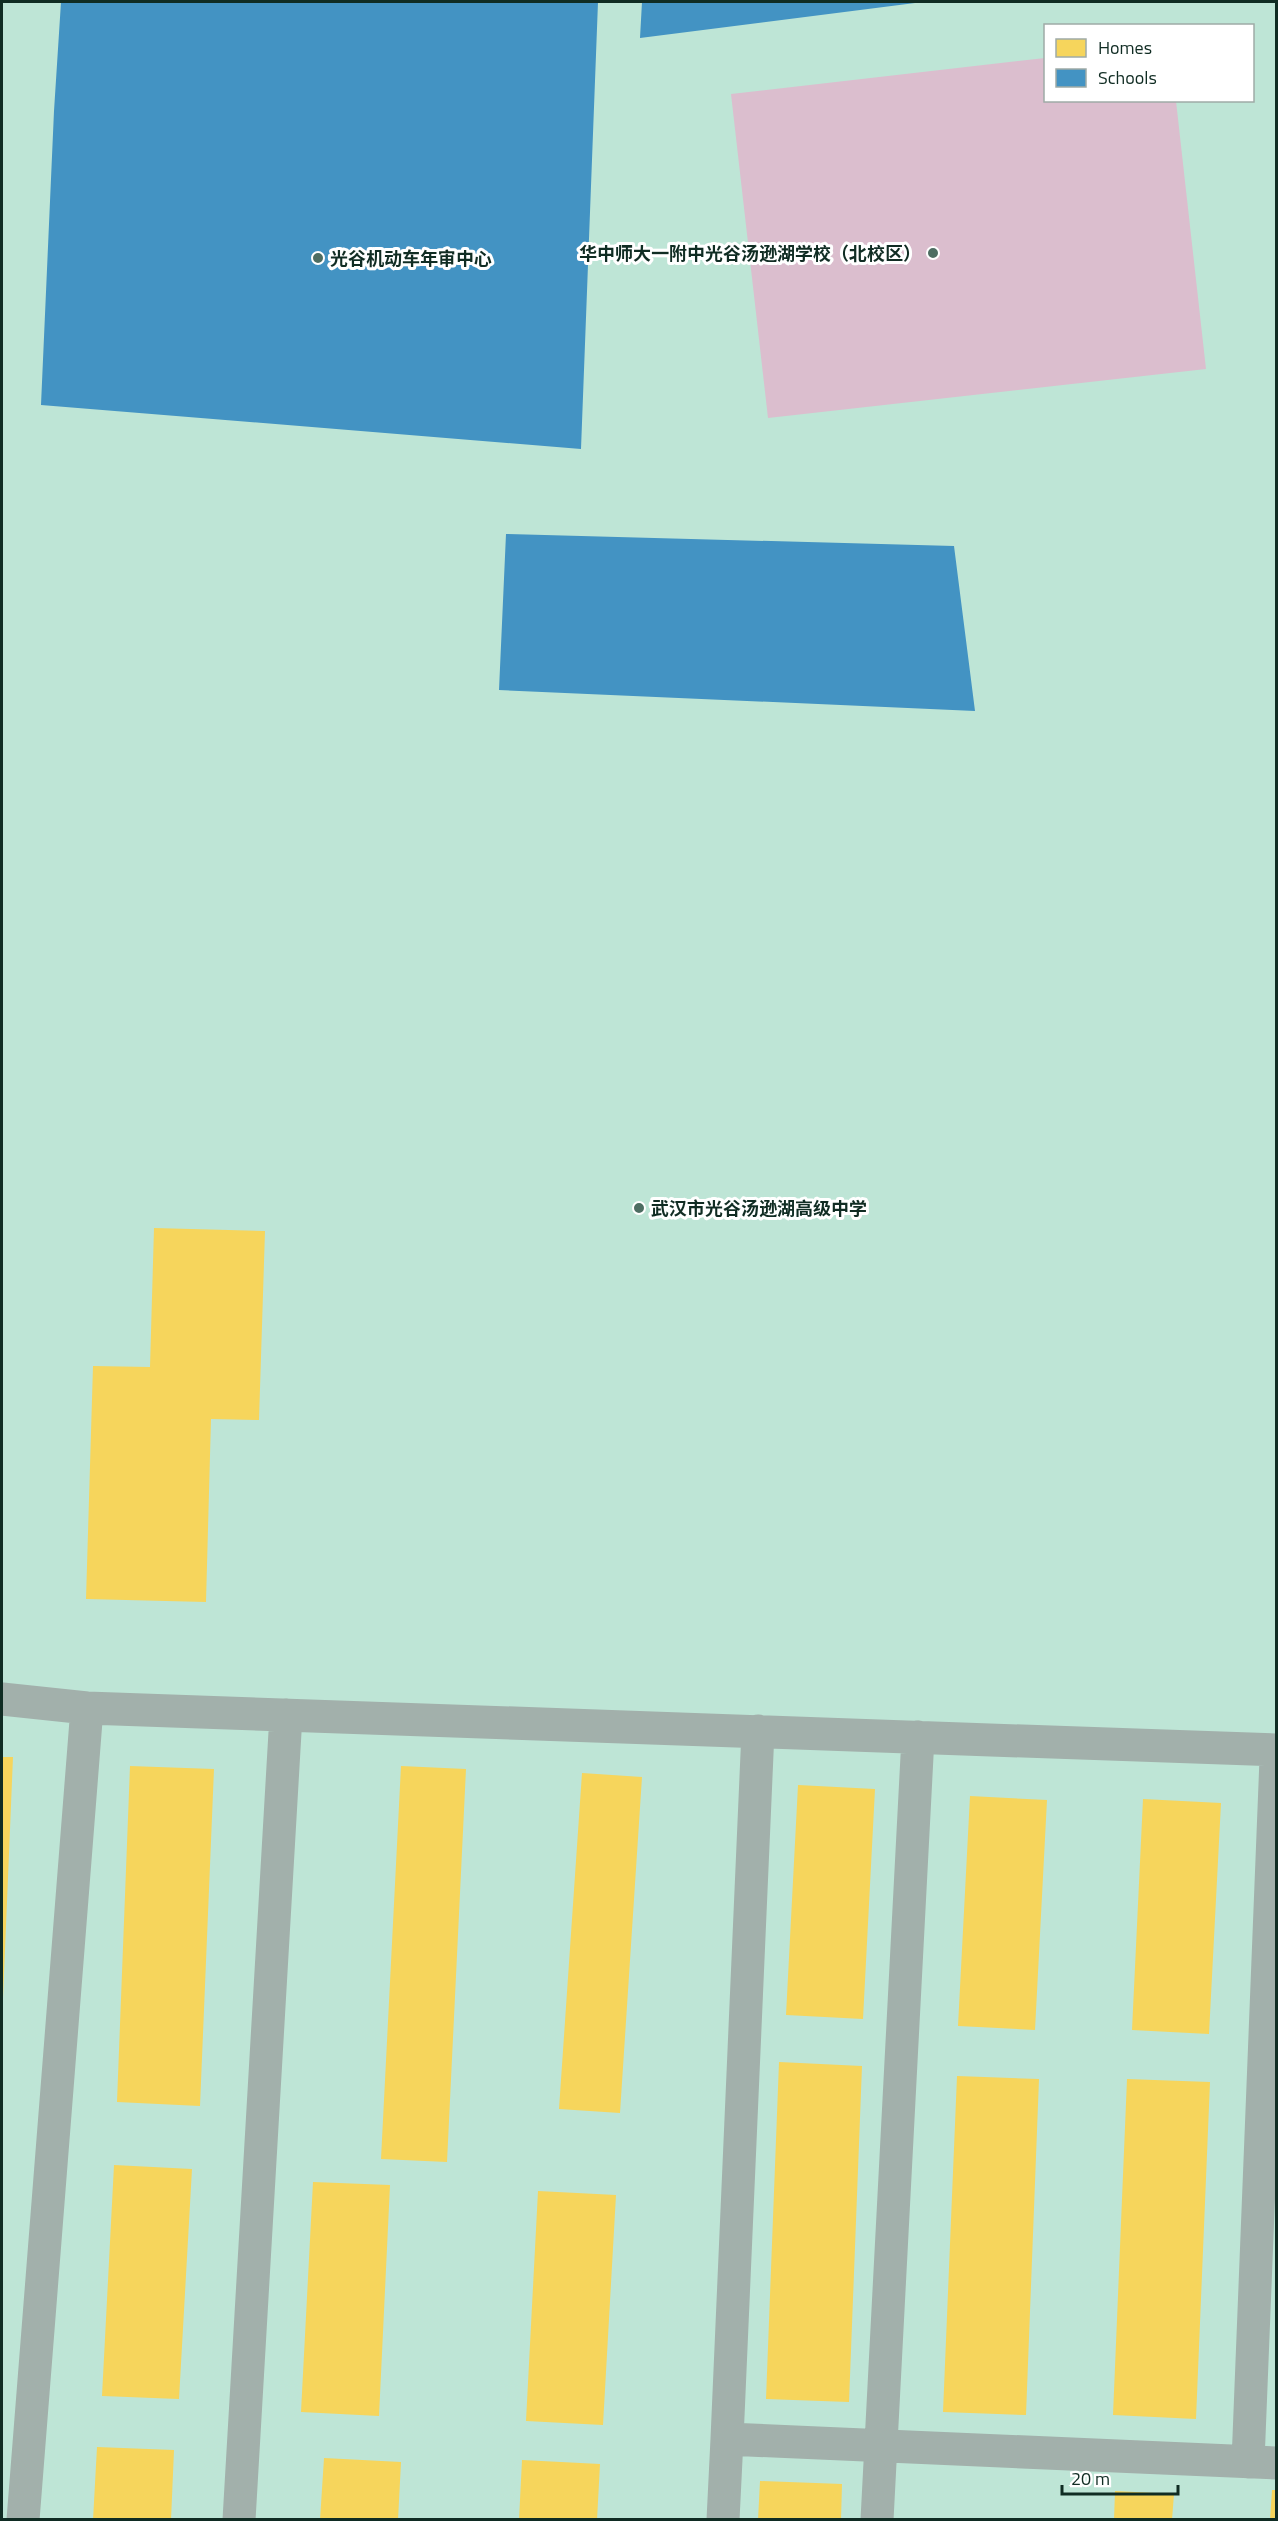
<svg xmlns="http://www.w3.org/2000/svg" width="1278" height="2521" viewBox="0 0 1278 2521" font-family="'Titillium Web','Noto Sans SC',sans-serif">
<rect width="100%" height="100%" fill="#bee5d6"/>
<path fill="#dbbece" d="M1045 58 1046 100 1176 101 1206 369 768 418 731 94Z"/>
<path fill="#f6d55c" d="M154 1228 265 1231 259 1420 211 1419 206 1602 86 1599 93 1366 150 1367Z
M2 1757H13L3 1998 2 1997Z
M130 1766 214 1769 200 2106 117 2102Z
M401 1766 466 1769 447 2162 381 2159Z
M582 1773 642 1777 620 2113 559 2109Z
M798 1785 875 1789 863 2019 786 2015Z
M970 1796 1047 1800 1035 2030 958 2026Z
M1143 1799 1221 1803 1209 2034 1132 2030Z
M779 2062 862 2066 849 2402 766 2399Z
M957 2076 1039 2079 1026 2415 943 2412Z
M1127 2079 1210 2082 1196 2419 1113 2415Z
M114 2165 192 2169 179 2399 102 2396Z
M313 2182 390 2185 379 2416 301 2412Z
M538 2191 616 2195 603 2425 526 2421Z
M97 2447 174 2450 171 2520H93Z
M324 2458 401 2462 398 2520H320Z
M522 2460 600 2464 597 2520H519Z
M760 2481 842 2484 841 2520H758Z
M1272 2490H1276V2520H1270Z
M1115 2491 1174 2494 1172 2520H1114Z"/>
<path fill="#4393c3" d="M61 2H598L581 449 41 405 54 111Z
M642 2H915V3L640 38Z
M506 534 954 546 975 711 499 690Z"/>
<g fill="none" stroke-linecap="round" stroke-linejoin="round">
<path stroke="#a2b0ab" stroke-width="33" d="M2 1699 87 1708 1276 1750
M727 2439 758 1731
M1248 2462 1276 1759
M23 2520 87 1708
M239 2520 286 1715
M723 2520 727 2439 1276 2463
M877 2520 918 1737"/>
</g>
<g fill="#4d6d62" stroke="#fff" stroke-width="2">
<circle cx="933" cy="253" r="6"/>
<circle cx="318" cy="258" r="6"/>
<circle cx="639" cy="1208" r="6"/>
</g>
<g text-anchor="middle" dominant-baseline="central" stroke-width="6" stroke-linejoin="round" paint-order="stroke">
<g font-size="18" font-weight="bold" fill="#102c23" stroke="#fff" text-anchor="start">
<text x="921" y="253" text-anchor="end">华中师大一附中光谷汤逊湖学校（北校区）</text>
<text x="330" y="258">光谷机动车年审中心</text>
<text x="651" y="1208">武汉市光谷汤逊湖高级中学</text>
</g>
</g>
<rect width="1278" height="2521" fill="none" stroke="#102c23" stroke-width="6"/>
<rect x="1044" y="24" width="210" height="78" fill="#ffffff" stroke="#9faba7" stroke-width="1.5"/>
<rect x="1056" y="39" width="30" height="18" fill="#f6d55c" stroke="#9faba7" stroke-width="1.5"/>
<text x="1098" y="54" font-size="18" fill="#102c23">Homes</text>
<rect x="1056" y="69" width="30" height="18" fill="#4393c3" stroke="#9faba7" stroke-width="1.5"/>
<text x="1098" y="84" font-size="18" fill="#102c23">Schools</text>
<path d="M1062 2485v9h116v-9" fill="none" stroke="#102c23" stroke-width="3"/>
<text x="1071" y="2485" font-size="18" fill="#102c23" stroke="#ffffff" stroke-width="4.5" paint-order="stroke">20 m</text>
</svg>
